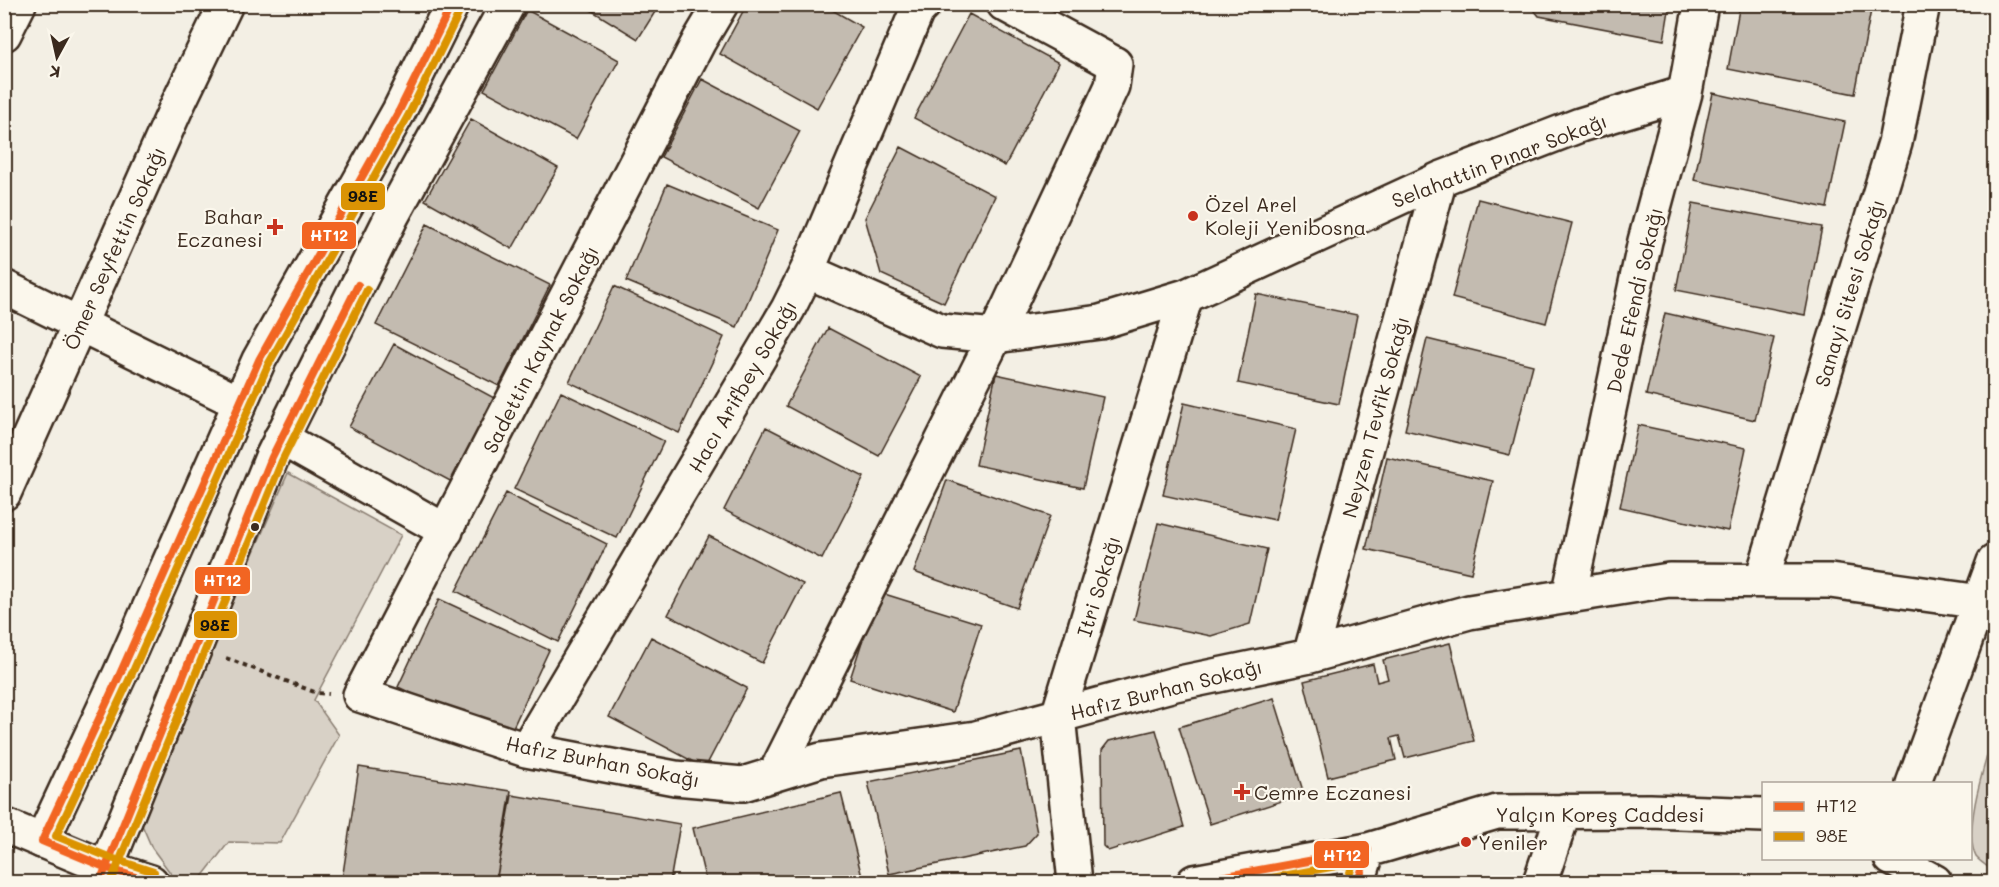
<svg xmlns="http://www.w3.org/2000/svg" width="1999" height="887" viewBox="0 0 1999 887" font-family="Mali,sans-serif">
<rect width="100%" height="100%" fill="#f3efe4"/>
<filter id="ink" filterUnits="userSpaceOnUse"><feTurbulence type="fractalNoise" baseFrequency=".0167" numOctaves="2"/><feDisplacementMap in="SourceGraphic" scale="12" xChannelSelector="R" yChannelSelector="G"/><feConvolveMatrix kernelMatrix="1 2 1 2 8 2 1 2 1" color-interpolation-filters="sRGB"/></filter>
<g filter="url(#ink)">
<path fill="#d8d1c6" stroke="#8a7e72" stroke-width="1.5" d="M288 473 401 535 314 700 339 735 280 843 229 842 198 882H177L152 848 139 818Z
M1994 732V872C1989 867 1980 862 1976 857 1962 831 1986 760 1994 732Z"/>
<path fill="#c3bbb0" stroke="#3b2a1e" stroke-width="1.5" d="M581 4H660L638 39Z
M747 4H822L862 27 817 108 720 54Z
M1670 4 1664 40 1539 16 1530 5Z
M1740 4H1842L1871 10 1855 94 1728 69Z
M527 10 619 60 576 139 484 90Z
M969 14 1059 63 1005 166 914 118Z
M702 79 800 131 759 208 661 157Z
M1713 93 1845 122 1827 208 1694 180Z
M471 119 558 168 512 249 425 200Z
M901 147 995 196 944 303 881 274 865 218Z
M667 184 778 230 737 327 626 281Z
M1478 199 1572 223 1546 323 1452 298Z
M1693 203 1822 227 1805 315 1676 290Z
M427 224 550 285 499 386 376 325Z
M614 286 724 337 679 433 569 382Z
M1256 294 1357 315 1339 404 1238 383Z
M1665 313 1774 338 1755 420 1646 395Z
M828 328 921 377 879 456 786 406Z
M1427 339 1533 365 1510 455 1405 430Z
M394 344 496 399 452 482 349 427Z
M996 374 1103 397 1083 488 976 465Z
M561 392 664 441 617 538 514 489Z
M1184 403 1296 429 1275 520 1163 495Z
M1638 425 1746 448 1728 531 1620 507Z
M766 427 864 477 822 559 724 510Z
M1387 457 1493 481 1471 573 1366 549Z
M947 480 1050 516 1017 608 914 572Z
M506 493 607 544 558 642 456 591Z
M1158 523 1267 549 1250 624 1211 636 1134 620Z
M709 536 803 584 762 663 668 615Z
M878 592 981 624 953 712 850 679Z
M439 599 549 650 508 738 398 687Z
M651 637 747 688 705 768 609 717Z
M1450 643 1474 741 1405 758 1399 736 1391 738 1396 760 1328 777 1304 681 1373 664 1377 682 1388 679 1383 660Z
M1274 698 1304 794 1210 824 1179 727Z
M1156 730 1184 827 1108 851 1103 846 1102 750 1109 741Z
M1021 751 1037 833 1025 846 889 874 868 782Z
M359 767 511 791 496 882H357L342 880Z
M841 793 862 877 837 882H706L693 828Z
M512 795 680 824 670 882H496Z"/>
<g fill="none" stroke-linecap="round" stroke-linejoin="round">
<defs>
<path id="minor" d="M721 4 699 41 360 695 526 750 675 778 743 784 821 760 976 738 1175 684 1310 656 1469 612 1669 580 1830 581 1981 602
M4 34 19 4
M807 271 942 331 995 336 1100 322 1186 296 1440 179 1580 125 1685 93
M4 287 240 403
M281 438 446 531
M4 493 177 106 226 4
M1762 579 1895 143 1923 4
M1569 596 1645 241 1685 93 1701 4
M1310 656 1440 179
M526 750 788 309 807 271 917 11 924 4
M775 774 995 336 1112 86 1115 64 1004 4
M1913 784 1994 562
M4 825 107 868 151 882
M1891 858 1935 882
M1075 882 1058 716 1186 296
M1194 882 1368 850 1497 812 1650 811 1764 815
M1358 882 1368 850
M1540 882 1564 811"/>
<path id="major" d="M42 841 120 674 259 360 399 111 452 4
M100 882 272 457 393 214 508 4"/>
</defs>
<use href="#minor" stroke="#3b2a1e" stroke-width="38"/>
<use href="#major" stroke="#3b2a1e" stroke-width="38"/>
<path stroke="#3b2a1e" stroke-width="4" stroke-dasharray="4.5 4.5" stroke-linecap="butt" d="M226 658 317 693 329 694"/>
<use href="#minor" stroke="#fbf7ec" stroke-width="33"/>
<use href="#major" stroke="#fbf7ec" stroke-width="33"/>
<defs>
<path id="bus-1" d="M100 882 272 457 358 285
M151 882 107 868 42 841 120 674 259 360 399 111 452 4
M1194 882 1368 850 1358 882"/>
<path id="bus-2" d="M154 872 111 858 56 836 130 678 268 365 408 116 461 9
M111 882 282 461 367 290
M1249 882 1353 863 1348 879"/>
</defs>
<use href="#bus-1" stroke="#fbf7ec" stroke-width="12"/>
<use href="#bus-2" stroke="#fbf7ec" stroke-width="12"/>
<use href="#bus-1" stroke="#f26522" stroke-width="8"/>
<use href="#bus-2" stroke="#db9304" stroke-width="8"/>
</g>
</g>
<g fill="#c8321e" stroke="#fbf7ec" stroke-width="2">
<circle cx="1193" cy="216" r="6"/>
<path d="M272 218h6v6h6v6h-6v6h-6v-6h-6v-6h6z"/>
<path d="M1239 783h6v6h6v6h-6v6h-6v-6h-6v-6h6z"/>
<circle cx="1466" cy="842" r="6"/>
</g>
<circle fill="#3b2a1e" stroke="#fbf7ec" stroke-width="2" cx="255" cy="527" r="5"/>
<g text-anchor="middle" dominant-baseline="central" stroke-width="4.5" stroke-linejoin="round" paint-order="stroke">
<g font-size="20" fill="#3b2a1e" stroke="#fbf7ec">
<text transform="translate(1499 160) rotate(-21)">Selahattin Pınar Sokağı</text>
<text transform="translate(114 248) rotate(-66)">Ömer Seyfettin Sokağı</text>
<text transform="translate(1849 293) rotate(-73)">Sanayi Sitesi Sokağı</text>
<text transform="translate(1634 300) rotate(-77)">Dede Efendi Sokağı</text>
<text transform="translate(540 349) rotate(-63)">Sadettin Kaynak Sokağı</text>
<text transform="translate(742 386) rotate(-60)">Hacı Arifbey Sokağı</text>
<text transform="translate(1375 417) rotate(-75)">Neyzen Tevfik Sokağı</text>
<text transform="translate(1098 586) rotate(-73)">Itri Sokağı</text>
<text transform="translate(1166 689) rotate(-14)">Hafız Burhan Sokağı</text>
<text transform="translate(603 761) rotate(11)">Hafız Burhan Sokağı</text>
<text x="1600" y="814">Yalçın Koreş Caddesi</text>
</g>
<g font-size="20" fill="#3b2a1e" stroke="#fbf7ec" text-anchor="start">
<text x="1205" y="204">Özel Arel<tspan x="1205" dy="23">Koleji Yenibosna</tspan></text>
<text x="263" y="216" text-anchor="end">Bahar<tspan x="263" dy="23">Eczanesi</tspan></text>
<text x="1254" y="792">Cemre Eczanesi</text>
<text x="1478" y="842">Yeniler</text>
</g>
</g>
<g stroke="#fbf7ec" stroke-width="2">
<rect x="340" y="182" width="46" height="29" rx="6" fill="#db9304"/>
<rect x="301" y="221" width="56" height="29" rx="6" fill="#f26522"/>
<rect x="194" y="566" width="57" height="29" rx="6" fill="#f26522"/>
<rect x="193" y="610" width="45" height="29" rx="6" fill="#db9304"/>
<rect x="1313" y="840" width="57" height="29" rx="6" fill="#f26522"/>
</g>
<g font-size="16" text-anchor="middle" font-weight="bold" fill="#fff">
<text x="329" y="241">HT12</text>
<text x="222" y="586">HT12</text>
<text x="1342" y="861">HT12</text>
</g>
<g font-size="16" text-anchor="middle" font-weight="bold" fill="#111">
<text x="363" y="202">98E</text>
<text x="215" y="631">98E</text>
</g>
<rect width="1999" height="887" fill="none" stroke="#fbf7ec" stroke-width="24"/>
<rect x="12" y="12" width="1975" height="863" fill="none" stroke="#3b2a1e" stroke-width="2" filter="url(#ink)"/>
<rect x="1762" y="782" width="210" height="78" fill="#fbf7ec" stroke="#aea59a" stroke-width="1.5"/>
<rect x="1774" y="802" width="30" height="9" fill="#f26522" stroke="#aea59a" stroke-width="1.5"/>
<text x="1816" y="812" font-size="18" fill="#3b2a1e">HT12</text>
<rect x="1774" y="832" width="30" height="9" fill="#db9304" stroke="#aea59a" stroke-width="1.5"/>
<text x="1816" y="842" font-size="18" fill="#3b2a1e">98E</text>
<g transform="translate(57 57) rotate(188)" stroke="#fbf7ec" stroke-width="4.5" paint-order="stroke">
<path d="M0-4.5L10 22L0 15L-10 22Z" fill="#3b2a1e"/>
<text y="-9" font-size="16" font-weight="bold" text-anchor="middle" fill="#3b2a1e">K</text>
</g>
</svg>
